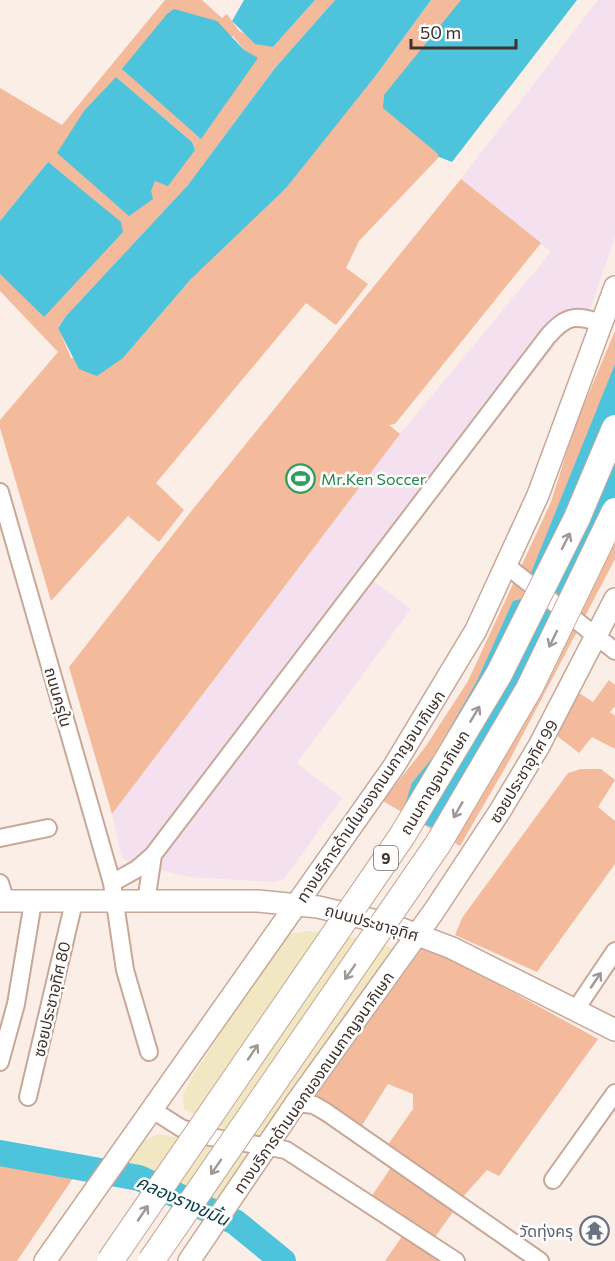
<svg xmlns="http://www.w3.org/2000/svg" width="615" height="1261" viewBox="0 0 615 1261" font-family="Commissioner,'Noto Sans Thai',sans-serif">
<rect width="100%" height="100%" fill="#fbeee7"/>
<path fill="#f4e0ef" d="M598 0H615V237L588 315 568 329 372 580 411 609 297 763 342 798 284 879 273 882 190 877 129 863 122 858 112 814 400 434 551 252 461 179Z"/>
<path fill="#f3ba9b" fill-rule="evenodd" d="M165 0H202L222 18 227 14 239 31 273 47 315 0H335L275 68 188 185 66 316 58 327 71 358H123L191 279 377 74 431 0H461L449 17 439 157 359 241 346 268 368 284 336 325 306 303 156 483 184 510 159 542 128 516 51 601 0 428V420L58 352 0 291V274L44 316 48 162 0 221V88L62 125ZM233 36 244 50 194 132 123 69ZM116 77 192 142 195 150 155 181 150 191Z
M461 179 541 243 395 424 389 425 400 434 112 814 69 667 193 509Z
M615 331V559L509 761 460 846 383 801 426 746 468 681 551 502 575 426Z
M609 680 615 685V706L610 712 615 716V749L592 737 579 753 556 735 576 691 593 702Z
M581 769H601L615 780 598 807 615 821V864L537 972 455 935 462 918 568 773Z
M425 944 598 1039 499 1176 487 1170 460 1200 387 1146 413 1109V1094L388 1084 359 1130 314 1098Z
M0 1160 73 1178 17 1261H0Z
M392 1166 455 1209 433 1240 371 1197Z
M403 1235 447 1261H385Z"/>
<path fill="#f1e7c2" d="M309 931 382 942 394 951 259 1138 214 1125 184 1109 183 1095 192 1077 285 935Z
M159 1134 209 1143 247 1157 244 1166 218 1203 126 1165 143 1141Z"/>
<path fill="#4dc3dc" d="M244 0H315L273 47 255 44 232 21Z
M335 0H431L377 74 286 188 191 279 123 358 97 376 79 369 58 328 66 316 188 185 275 68Z
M461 0H577L452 162 439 157 437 153 383 108 384 95Z
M174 9 217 21 244 50 258 58 201 139 122 69 167 14Z
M116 77 192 142 195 150 168 186 155 181 151 191 153 199 129 216 57 153 84 111Z
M48 162 121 222 123 232 44 317 0 274V221Z
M615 364V539L583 606 553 595 531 573Z
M525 598 547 609 569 627 457 832 428 826 403 811 412 783 434 756 477 681 513 601Z"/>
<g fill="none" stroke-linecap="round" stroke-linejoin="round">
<path stroke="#4dc3dc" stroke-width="26" d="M0 1153 139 1178 235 1222 283 1261"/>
<defs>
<path id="minor" d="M0 492 112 883 125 970 149 1052
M507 566 615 651
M0 838 48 828
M0 883 6 902
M112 883 137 869 153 855
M146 902 153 855 548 336C568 314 575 315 603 323
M576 1009 615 951
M0 1062 16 1004 33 902
M28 1097 74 902
M296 1103 314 1105 326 1112 540 1261
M151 1109 181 1128 205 1136 286 1150 456 1261
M553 1180 615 1093"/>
<path id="major" d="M0 901H258L318 907 389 924 452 948 615 1030
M45 1261 394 766 476 630 538 495 615 287
M189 1261 296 1103 434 911 500 811 539 746 615 599"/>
</defs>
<use href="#minor" stroke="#c7a898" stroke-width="20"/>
<use href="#major" stroke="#c7a898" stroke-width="24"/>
<use href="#minor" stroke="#fff" stroke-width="16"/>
<use href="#major" stroke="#fff" stroke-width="21"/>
<defs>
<path id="highway-bridge" d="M110 1261 402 836 499 674 577 518 615 428
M151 1261 438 844 529 689 615 511"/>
</defs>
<use href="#highway-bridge" stroke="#c7a898" stroke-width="28" stroke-linecap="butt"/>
<use href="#highway-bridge" stroke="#fff" stroke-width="26"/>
</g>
<defs><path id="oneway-shaft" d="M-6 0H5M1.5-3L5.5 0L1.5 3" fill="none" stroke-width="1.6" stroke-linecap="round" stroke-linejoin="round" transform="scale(1.5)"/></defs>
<g stroke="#9f9896">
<use href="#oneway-shaft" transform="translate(566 541) rotate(-63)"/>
<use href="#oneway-shaft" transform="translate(553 639) rotate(116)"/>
<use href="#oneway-shaft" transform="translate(475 714) rotate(-59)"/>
<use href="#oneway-shaft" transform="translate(458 810) rotate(120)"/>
<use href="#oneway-shaft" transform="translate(350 972) rotate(125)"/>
<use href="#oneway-shaft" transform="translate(596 980) rotate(-56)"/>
<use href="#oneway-shaft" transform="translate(253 1052) rotate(-56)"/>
<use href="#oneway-shaft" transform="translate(216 1167) rotate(125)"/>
<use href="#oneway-shaft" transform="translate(143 1213) rotate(-56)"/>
</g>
<defs>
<symbol id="stadium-ring" viewBox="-11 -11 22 22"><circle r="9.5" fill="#fefefe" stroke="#2e9e5b" stroke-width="1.5"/><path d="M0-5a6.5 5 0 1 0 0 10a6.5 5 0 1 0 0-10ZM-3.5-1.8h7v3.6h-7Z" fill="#2e9e5b"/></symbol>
<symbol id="temple-ring" viewBox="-11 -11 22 22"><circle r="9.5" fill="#fefefe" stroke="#6b7280" stroke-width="1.5"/><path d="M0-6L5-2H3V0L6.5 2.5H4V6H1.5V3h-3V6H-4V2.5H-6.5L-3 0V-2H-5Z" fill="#6b7280"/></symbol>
</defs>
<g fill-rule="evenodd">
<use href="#stadium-ring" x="284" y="462" width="33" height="33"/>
<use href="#temple-ring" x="578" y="1214" width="33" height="33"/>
</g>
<g text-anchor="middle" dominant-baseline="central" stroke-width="5" stroke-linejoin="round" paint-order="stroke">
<rect fill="#fefefe" stroke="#786f6b" stroke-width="1.5" x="374" y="846" width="24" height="24" rx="4.5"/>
<g font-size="15" font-weight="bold" fill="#3f322c">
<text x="386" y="858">9</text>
</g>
<g font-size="16" fill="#27864d" stroke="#fefefe" text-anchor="start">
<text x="321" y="478">Mr.Ken Soccer</text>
</g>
<g font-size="16" fill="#3f322c" stroke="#fefefe">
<text transform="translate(59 697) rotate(74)">ถนนครุใน</text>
<text transform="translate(523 771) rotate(-59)">ซอยประชาอุทิศ 99</text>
<text transform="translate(434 782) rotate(-59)">ถนนกาญจนาภิเษก</text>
<text transform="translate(370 796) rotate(-56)">ทางบริการด้านในของถนนกาญจนาภิเษก</text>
<text transform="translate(372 922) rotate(16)">ถนนประชาอุทิศ</text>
<text transform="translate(51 999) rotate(-77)">ซอยประชาอุทิศ 80</text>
<text transform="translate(313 1082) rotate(-55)">ทางบริการด้านนอกของถนนกาญจนาภิเษก</text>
</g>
<g font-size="16" fill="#5b616d" stroke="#fefefe" text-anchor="end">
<text x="573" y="1230">วัดทุ่งครุ</text>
</g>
<g font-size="18" font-style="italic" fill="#0d434d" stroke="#fefefe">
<text transform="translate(183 1200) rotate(24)">คลองรางขมิ้น</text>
</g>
</g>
<path d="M411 39v9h105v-9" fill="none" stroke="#3f322c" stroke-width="3"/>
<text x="420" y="39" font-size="18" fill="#3f322c" stroke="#fefefe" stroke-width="4.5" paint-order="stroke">50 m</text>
</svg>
